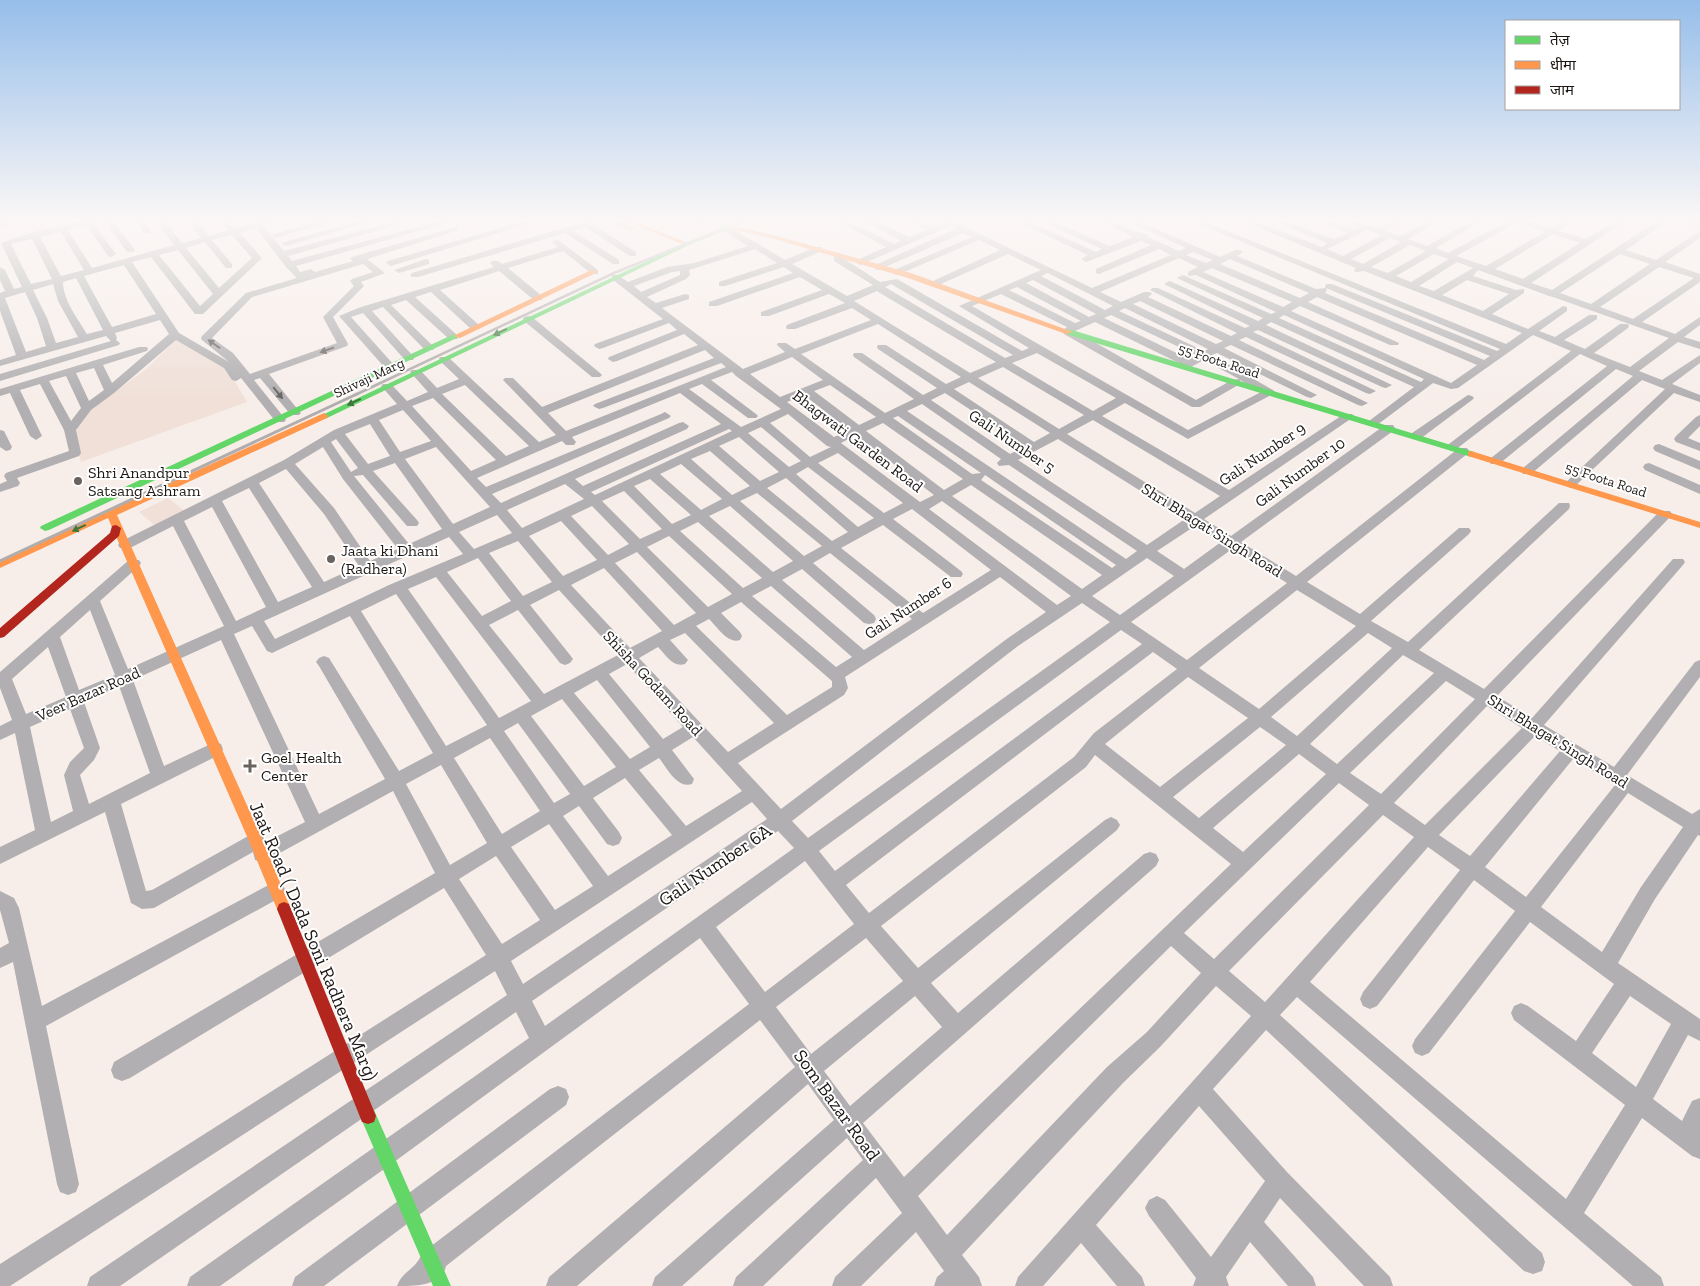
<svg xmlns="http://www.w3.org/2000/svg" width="1700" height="1286" viewBox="0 0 1700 1286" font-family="'Zilla Slab','Noto Sans Devanagari',serif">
<rect width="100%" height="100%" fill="#f7eeea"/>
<path fill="#f0e0d8" d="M177 339 227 368 247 402 81 462 74 439 77 429 66 428 145 370Z
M168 498 187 513 158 528 139 512Z"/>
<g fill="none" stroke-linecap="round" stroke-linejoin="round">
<path fill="#b1afb1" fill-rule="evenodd" d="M6 220H21L0 227V221Z
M85 220H99L93 223 116 254 111 257 108 256 86 225 68 230 92 268 174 245 155 220H164L182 243 201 238 187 220H196L209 236 228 230 220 220H229L236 228 252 224 250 220 260 221 279 220 263 226 284 251 401 220H415L288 256 292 261 443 220H457L296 266 300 272 311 269 315 272 353 261 350 259 352 257 452 228 455 227 459 230 367 259 385 273 361 282 364 286 333 317 348 344 347 346 269 374 299 411 301 413 299 415H291L260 378 254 380 286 420 284 422H276L241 378 236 381 232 380 224 368 176 340 114 393 91 410 76 430 81 453 79 456 17 478 20 483 18 486 0 492V484L7 481 4 476 6 473 69 451 64 430 40 384 20 390 42 436 36 440 30 436 10 393 0 396V389L139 347H147L148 349 147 351 103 365 112 383 169 334 160 320 115 333 117 338 116 340 120 343 119 345 0 381V374L111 341 106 336 0 366V360L16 355 0 311V293L5 291 0 280V267L5 270 14 289 22 287 1 243 31 233ZM256 228 286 267 297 278 246 293 202 336 201 338 202 340 229 362 179 333 132 262 151 257 195 314H203L262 258 240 233ZM61 232 84 270 61 276 40 237ZM232 235 252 258 219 288 186 248 205 242 226 268H232V264L212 240ZM32 239 52 279 31 284 11 244ZM178 250 213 294 200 306 159 255ZM363 264 373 272 352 279 350 281 354 286 323 317 337 343 250 374 233 353 212 338 252 297ZM124 265 156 314 112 327 84 276ZM76 278 103 330 87 334C78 319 63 300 63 282ZM53 284 58 301 78 337 56 343 47 318 33 290ZM25 292 37 318 46 346 26 352 5 298ZM94 368 104 390 89 401 76 373ZM66 376 81 408 71 421 49 381Z
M104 220H112L135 250 133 252H127Z
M135 220H143L151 231 150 233H144Z
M321 220H335L276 238 271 235Z
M362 220H376L286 246 281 243Z
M528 220H541L394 265 391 266 386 263 388 261Z
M590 220H603L593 225 636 252V256H630L585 227 573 231 619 260V264H613L565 233 418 277H412L410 275 412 273Z
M606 220H618L635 228 631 231 628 230Z
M835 220H846L894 244 901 241 862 220H873L909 237 926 230 908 220H919L934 227 942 223 939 220H961L957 223 1092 288 1171 255 1159 249 1099 274 1096 273V269L1151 245 1141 241 1086 262 1081 259 1088 255 1014 220H1025L1096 252 1102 249 1039 220H1050L1110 246 1133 237 1099 220C1116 220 1130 232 1147 234L1148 237 1179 251 1186 248 1125 220H1136L1220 257 1235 250H1241L1243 252 1237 256 1316 289 1325 288 1326 284H1332L1497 351 1500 349 1189 220H1200L1506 344 1522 333 1364 271 1356 272 1354 270 1356 268 1240 220H1252L1322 247 1327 243 1271 220H1283L1334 239 1348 233 1318 220H1330L1355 229 1359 227 1343 220H1355L1377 228 1392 220H1403L1385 231 1400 236 1431 220H1442L1408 239 1427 246 1473 220H1483L1436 248 1448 253 1509 220H1527L1551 228 1565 220H1575L1559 231 1586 239 1617 220H1627L1531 283 1552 290 1659 220H1669L1626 250 1656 260 1700 231V238L1665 262 1700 274V282L1642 322 1675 334 1700 317V325L1684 337 1700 342V349L1678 342 1639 371 1662 380 1700 355V363L1672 384 1700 395V402L1674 393 1574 487 1570 488 1564 484 1665 389 1642 380 1531 474H1523L1521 471 1523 468 1633 376 1616 369 1499 464H1491L1489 461 1491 458 1607 366 1580 354 1455 450 1451 451 1445 447 1571 351 1533 335 1458 388 1451 389 1433 383 1377 425H1369L1367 423 1369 421 1414 387 1271 322 1266 325 1392 385 1386 388 1382 387 1258 330 1253 332 1376 391 1370 394 1366 393 1246 337 1239 340 1368 403 1362 406 1358 405 1231 345 1224 348 1317 395 1311 398 1307 397 1217 353 1212 355 1273 390 1275 392 1273 394 1188 439 1125 403 1102 416 1229 490 1344 414H1352L1354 416 1352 418 1204 519 1231 536 1385 425H1393L1395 428 1393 431 1241 542 1296 576 1459 448H1467L1469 451 1467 454 1307 582 1360 614 1459 528H1469L1471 531 1469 534 1371 621 1408 642 1559 503H1569L1570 506 1569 509 1419 650 1484 689 1660 511H1670L1672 514 1670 517 1497 696 1532 718 1673 559H1683L1685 562 1683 565 1544 725 1614 767 1695 662 1700 660V677L1627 775 1692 814 1700 809V836L1698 835 1655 899 1618 963 1700 1019V1041L1688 1035 1653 1099 1682 1121 1692 1101 1700 1098V1159L1692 1156 1642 1118 1584 1213 1661 1277 1664 1286H1633L1297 997 1280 1015 1542 1253 1545 1262 1542 1271 1533 1274 1524 1271 1266 1030 1213 1089 1287 1172 1390 1277 1393 1286H1364L1280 1198 1264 1222 1313 1277 1316 1286H1288L1250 1242 1226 1277 1229 1286H1193L1196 1278 1149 1216 1145 1208 1149 1200 1157 1196 1165 1200 1211 1257 1265 1181 1199 1106 1096 1225 1142 1277 1145 1286H1117L1081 1243 1043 1286H1015L1018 1277 1251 1016 1216 986 1161 1046 1123 1083 962 1255 979 1277 982 1286H934L937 1277 944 1271 916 1232 861 1286H832L835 1277 902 1213 876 1178 763 1286H733L736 1277 863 1160 847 1138 682 1286H652L655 1277 834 1120 808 1084 577 1286H546L549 1277 795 1067 760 1020 446 1266C442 1286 415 1286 397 1286 403 1270 416 1270 422 1253L749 1004 700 938 394 1162 220 1286H187L190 1277 529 1038 516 1012 120 1286H87L90 1277 507 995 495 971 10 1286H0V1264L486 955 444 888 130 1078 122 1081 114 1078 111 1070 114 1062 435 873 393 791 267 860 261 862 255 860 253 852 154 908 142 909 131 903 105 812 0 864V847L35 830 15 733 0 740V726L12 720 0 688V672L129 560H139L141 563 139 566 100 601 128 669 224 626 173 526 130 548H120L118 545 120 542 284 460 334 430 397 404 383 388 381 386 383 384H391L407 401 428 392 412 374 410 372 412 370H420L437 388 459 379 440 361 439 359 440 357H448L539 442 556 435 505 382 503 380 505 378H513L542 407 698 345 684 334 617 361 613 362 608 359 609 357 677 330 669 323 603 348 599 349 594 346 595 344 663 319 612 279V275H618L628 282 667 267 694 263 748 246 722 230V226H728L785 260 816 247H822V251L792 264 847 296 873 285 834 261V257L840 253 845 256 843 258 880 282 897 279 1022 351 1029 348 959 306 1041 270 1008 254 934 287 929 284 931 282 1000 250 979 240 897 275 894 274V270L972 237 963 233 878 270 875 269V265L956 229 950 226 860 265 855 262 857 260 886 247ZM1517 223 1545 232 1486 266 1456 256ZM1367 230 1382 235 1343 256 1327 249ZM1553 234 1580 243 1523 279 1495 269ZM1390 238 1401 242 1363 264 1351 259ZM1410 245 1426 251 1388 273 1371 267ZM755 249 777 263 719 282V286H725L784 267 793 273 709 302V306H717L800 277 822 290 761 312V316H769L829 294 845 303 787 325 786 327 787 329H795L852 308 871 320 795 349 786 343H778L777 345 785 352 743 369 662 308 689 299V295L685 294 656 303 647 297 686 279 690 275 689 270ZM1193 252 1213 260 1206 263 1186 255ZM1434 254 1449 259 1411 282 1396 276ZM1620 254 1650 264 1591 304 1560 293ZM1179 258 1198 267 1188 272V276L1196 275 1276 312 1271 314 1185 276 1182 275 1177 278 1263 318 1258 321 1172 282 1169 281 1164 284 1250 326 1245 328 1158 288H1152L1150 290 1237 333 1231 336 1148 297 1152 294 1150 292H1144L1121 302 1100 292ZM1230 259 1309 293 1300 298 1220 264ZM1457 262 1473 268 1434 291 1419 286ZM1659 267 1694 278 1633 319 1600 307ZM1212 268 1292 302 1283 307 1203 272ZM1478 270 1549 296 1553 297 1669 338 1630 367 1594 353 1628 328 1629 326 1628 324H1620L1585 349 1564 340 1597 319V315H1589L1555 337 1539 331 1567 311V307L1563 306 1528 329 1492 314 1524 293V289L1516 290 1473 276ZM680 271V275L641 292 634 286 672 272ZM1048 273 1113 306 1105 310 1041 276ZM1033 280 1096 314 1089 317 1026 283ZM1467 280 1509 294 1483 311 1442 295ZM891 284 1013 355 1005 358 885 287ZM1017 287 1081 321 1075 323 1009 290ZM1326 288 1490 356 1484 360 1325 293 1327 290ZM877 291 880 293 996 362 970 373 854 301ZM1001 294 1067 327 1062 331 1064 334 1192 407H1200L1240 384V380L1261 392 1188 430 972 306ZM1317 297 1477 365 1451 383 1291 311 1300 306 1390 345H1398L1399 343 1308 302ZM1140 301 1223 341 1216 344 1133 304ZM1125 308 1208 349 1204 351 1119 311ZM1111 315 1196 355 1189 359 1104 318ZM1284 315 1424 379 1421 382 1279 318ZM1095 322 1181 364 1180 366 1181 368H1189L1204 360 1239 379 1232 380 1196 400 1075 331ZM878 324 961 377 946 384 886 345H878L877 347 878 349 937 388 923 395 862 353H854L853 355 854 357 914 399 885 413 801 354ZM705 350 714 358 595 404 593 406 599 409 603 408 721 363 726 367 566 431 548 413ZM1037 353 1116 398 1093 411 1012 363ZM792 357 823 380 780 397 750 374ZM1003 367 1084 415 1059 429 978 378ZM732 372 736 376 781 409 741 427 689 389 702 384 748 418H756L758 416 756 414 711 380ZM969 382 1050 433 1034 442 954 389ZM465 385 529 446 506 456 442 394ZM830 385 876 417 859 425 814 391ZM680 393 721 424 583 486 575 479 687 429 689 426 683 422 679 423 501 503 492 494 669 418 671 416 665 412 661 414 486 487 477 478 562 441 566 445H574L576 442 572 437ZM945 393 1025 446 1010 454 931 400ZM804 395 849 430 834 437 787 402ZM433 398 496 460 471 471 412 406ZM922 404 1001 459 997 463 999 466 1009 465 1137 551 1126 559 907 411ZM403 410 431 441 400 452 379 420ZM788 414 827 446 831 447 810 457 770 423ZM898 416 981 473 972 474 893 418ZM1093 420 1220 496 1195 513 1067 434ZM883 423 963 479 944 490 866 431ZM370 424 390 456 368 464 345 434ZM761 427 801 461 789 467 748 433ZM729 429 732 431 595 495 591 492ZM856 435 934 495 920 502 841 443ZM739 437 779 472 760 481 719 446ZM336 439 358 468 351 472 331 442ZM1058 439 1185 519 1147 545 1018 460ZM323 447 343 479 398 549 370 561 334 508 295 464ZM436 447 490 507 453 524 405 459ZM710 451 750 486 732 495 691 459ZM838 453 903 503 884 513 818 463ZM395 463 442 529 409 544 354 476 363 475 407 526H417L419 523 417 520 373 471ZM681 464 722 499 701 510 660 474ZM808 467 874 518 858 527 796 474ZM286 469 324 514 359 566 324 582 259 483ZM985 475 1116 565 1112 568 981 480ZM786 478 848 532 832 541 767 488ZM650 479 691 515 672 524 634 486ZM565 484 584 499 522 528 507 510ZM971 485 1102 575 1082 589 952 496ZM249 488 312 587 278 602 222 501ZM624 491 662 529 640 539 602 501ZM757 493 822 546 804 556 740 501ZM942 501 1071 596 1057 605 929 509ZM592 506 629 544 608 555 571 516ZM730 506 793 561 773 572 709 516ZM212 507 266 607 236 621 184 521ZM912 509 991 570 923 613 841 548 883 525 951 577H961L963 574 961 571 893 519ZM497 515 512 533 474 549 459 532ZM561 521 597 560 563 576 529 536ZM698 522 762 578 743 588 680 531ZM1195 526 1221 542 1184 569 1157 551ZM669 536 732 594 708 607 647 547ZM449 537 463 554 389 585 275 639 264 621ZM518 541 552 582 523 596 489 553ZM1232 549 1287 583 1187 660 1131 622ZM637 552 696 613 674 625 615 563ZM830 553 912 619 864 650 782 580 802 569 864 623 869 624 874 623 876 619 874 615 813 563ZM478 558 511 601 482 616 447 572ZM1147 558 1174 576 1120 615 1092 596ZM604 568 662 631 630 648 571 585ZM436 577 531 701 499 718 408 589ZM1000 577 1046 612 1008 638 781 809 738 763 844 695 848 688 845 677ZM771 586 852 657 836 667 752 596ZM559 590 618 655 544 694 489 625 518 610 560 663 565 665 570 663 573 659 570 655 530 605ZM1297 590 1356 626 1259 709 1199 668ZM396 594 487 725 446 746 361 611ZM741 602 832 681V687L787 715 696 626 709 619C718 628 728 644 740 640L742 636 740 632 721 613ZM1082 603 1110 622 808 838 792 821 1018 646ZM90 610 115 675 79 690 60 637ZM350 616 433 753 399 771 329 658 324 656 319 658 316 662 319 666 385 779 319 814 234 634 252 626 267 651 272 653ZM1121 630 1142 644 835 871 819 851ZM685 633 774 723 728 752 639 658 658 647C666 655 673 668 685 664L688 660 670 640ZM1368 633 1392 648 1297 736 1271 717ZM221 640 305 822 264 843 265 841 262 835 256 833 250 835 152 890 146 891 121 804 221 754 223 749 221 744 215 742 164 766 133 680ZM48 647 66 697 26 714 12 679ZM1153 652 1177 669 1094 733 1074 757 869 913 846 885ZM1403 655 1434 673 1337 764 1310 744ZM627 664 683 727 663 739 609 674ZM1188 677 1248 718 1160 787 1105 744ZM597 680 650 747 630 759 574 693ZM1446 681 1475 699 1381 794 1350 773ZM119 686 150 773 89 804 80 775 94 760 100 748 84 702ZM562 699 616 767 584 786 531 716ZM1487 706 1522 728 1425 825 1394 803ZM70 709 84 748 70 762 64 775 73 811 51 822 30 727ZM518 723 570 794 554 803 504 731ZM1260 727 1286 745 1199 818 1173 797ZM1535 736 1560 751 1470 856 1439 835ZM693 737 742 791 686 826 639 770 659 758C667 768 677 789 692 784L694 779 672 750ZM490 738 540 811 502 834 454 758ZM1299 754 1326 774 1243 852 1213 828ZM1095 755 1231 864 904 1177 863 1123 1156 866 1159 860 1156 854 1150 852 1144 854 958 1013 931 983 1117 830 1120 825 1117 820 1111 817 1105 820 918 968 881 926 1086 767ZM1573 759 1615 785 1526 897 1485 867ZM441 765 487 843 450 865 406 784ZM625 778 672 835 608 876 563 816 579 806 607 844 613 846 619 844 622 838 619 832 593 798ZM1339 783 1369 805 1214 959 1184 933ZM1628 793 1683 827 1641 887 1602 952 1541 907ZM752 802 767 819 523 984 511 961ZM1383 815 1414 837 1265 1002 1229 971ZM549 824 593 886 555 910 511 847ZM778 831 794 848 545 1026 532 1001ZM1428 847 1460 870 1363 992 1360 999 1363 1006 1370 1009 1377 1006 1474 880 1515 911 1415 1039 1412 1046 1415 1053 1422 1056 1429 1053 1530 922 1614 984 1576 1041 1528 1006 1521 1003 1514 1006 1511 1013 1514 1020 1625 1105 1566 1199 1310 982ZM496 856 540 920 502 944 459 879ZM805 861 854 924 765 992 716 927ZM866 938 903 981 811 1054 776 1007ZM1171 946 1201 973 1147 1032 1107 1067 947 1235 918 1196ZM915 996 942 1027 850 1106 824 1071ZM1630 996 1671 1024 1636 1087 1592 1053Z
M1684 220 1700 222V228L1685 222Z
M557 239 598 270V274H592L563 251 508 268 542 296V300H534L499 271 440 290 479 325 480 327 479 329H471L431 292 415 297 457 335 458 337 457 339H449L406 300 391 305 433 346 434 348 433 350H425L383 307 372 311 413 356 414 358 413 360H405L363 313 351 317 394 365 395 367 394 369H386L339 316 361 307 494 267 490 263 492 261H498L502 264 558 247 552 242Z
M426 259 429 260V264L399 273 394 270Z
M528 316 532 317 600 373 602 375 600 377H592L524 321 523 319 524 317Z
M1468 395 1472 396 1474 398 1472 400 1420 439H1412L1410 436 1412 433Z
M1700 415V426L1688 438 1700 443V451L1676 442 1674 439 1676 436 1696 417Z
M0 430 4 431 12 447 10 450 6 451 0 447Z
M1659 444 1700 461V470L1655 451 1653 448 1655 445Z
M1649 463 1700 485V494L1645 470 1643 467 1645 464Z
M276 881 283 884 285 890 283 896 46 1026 79 1184 76 1192 68 1195 60 1192 57 1184 13 962 0 968V948L9 943 0 910V891L14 898 19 908 42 1006Z
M558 1086 566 1089 569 1097 566 1105 324 1286H292L295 1277 550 1089Z"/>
<path fill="#63d668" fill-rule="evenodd" d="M683 220H699L709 223 706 225Z
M739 222 744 223 689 245 327 418 324 419 320 416 685 243Z
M1066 330H1072L1474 452 1476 454 1471 457 1468 456 1066 334Z
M454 334 461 336 49 530 45 531 40 528 41 526Z
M368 1108 374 1110 451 1286H433L360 1116 362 1110Z"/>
<path fill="#ff974d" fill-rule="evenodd" d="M622 220H631L690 244 685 245Z
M729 225 777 236 911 273 1073 332 1066 334 905 277 774 239 727 228 726 227Z
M591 270 598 272 460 338 453 336Z
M324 413 328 416 327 418 117 515 263 841 291 909 289 914 284 916 279 914 277 909 249 841 108 518 0 568V560Z
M1471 451 1700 522V528L1468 456V452Z"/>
<path fill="#b3261e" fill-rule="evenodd" d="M116 525 121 528 119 536 4 637 0 638V628L110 533 112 526Z
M284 902 289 904 291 909 376 1116 374 1122 368 1124 362 1122 277 909 279 904Z"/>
<path stroke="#b2adad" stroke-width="2.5" d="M355 395 614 273 745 220"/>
<path stroke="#b2adad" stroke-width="3" d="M0 561 357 394"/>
</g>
<defs><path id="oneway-solid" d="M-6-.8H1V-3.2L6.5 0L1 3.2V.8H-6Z" transform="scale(1.25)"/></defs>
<g fill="#40763e">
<use href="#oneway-solid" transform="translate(500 332) rotate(155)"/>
<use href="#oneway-solid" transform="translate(354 402) rotate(155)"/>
<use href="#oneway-solid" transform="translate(79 528) rotate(155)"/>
</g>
<g fill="#676362">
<use href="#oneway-solid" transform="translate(214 344) rotate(-145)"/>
<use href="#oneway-solid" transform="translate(327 350) rotate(160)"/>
<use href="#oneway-solid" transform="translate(278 393) rotate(51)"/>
</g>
<linearGradient id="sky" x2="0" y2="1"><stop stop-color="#96beea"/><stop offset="0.55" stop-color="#fbf7f6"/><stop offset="1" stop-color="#fbf7f6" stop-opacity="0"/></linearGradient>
<rect width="1700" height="400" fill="url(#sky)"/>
<g fill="#69625f" stroke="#fff" stroke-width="2">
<circle cx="78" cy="481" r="5"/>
<circle cx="331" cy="559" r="5"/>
<path d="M247.5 758.5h5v5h5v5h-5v5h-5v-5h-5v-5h5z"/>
</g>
<g text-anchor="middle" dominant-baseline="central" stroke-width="4" stroke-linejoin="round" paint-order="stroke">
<g font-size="14" fill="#1d1714" stroke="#fff">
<text transform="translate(1219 361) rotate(18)">55 Foota Road</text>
<text transform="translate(369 378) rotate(-25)">Shivaji Marg</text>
<text transform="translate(1606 480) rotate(18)">55 Foota Road</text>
</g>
<g font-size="16" fill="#1d1714" stroke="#fff">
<text transform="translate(858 441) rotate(37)">Bhagwati Garden Road</text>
<text transform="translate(1012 441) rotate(34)">Gali Number 5</text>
<text transform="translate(1262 454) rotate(-34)">Gali Number 9</text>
<text transform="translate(1300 472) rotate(-36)">Gali Number 10</text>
<text transform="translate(1212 530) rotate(32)">Shri Bhagat Singh Road</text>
<text transform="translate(908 608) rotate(-33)">Gali Number 6</text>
<text transform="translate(653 683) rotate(47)">Shisha Godam Road</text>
<text transform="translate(88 694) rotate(-24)">Veer Bazar Road</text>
<text transform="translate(1558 741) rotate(32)">Shri Bhagat Singh Road</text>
</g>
<g font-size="16" fill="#1d1714" stroke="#fff" text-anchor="start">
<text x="88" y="472">Shri Anandpur<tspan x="88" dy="18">Satsang Ashram</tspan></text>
<text x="341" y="550">Jaata ki Dhani<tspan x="341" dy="18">(Radhera)</tspan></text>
<text x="261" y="757">Goel Health<tspan x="261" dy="18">Center</tspan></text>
</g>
<g font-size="19" fill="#1d1714" stroke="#fff">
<text transform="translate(715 865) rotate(-34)">Gali Number 6A</text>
<text transform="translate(314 941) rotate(67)">Jaat Road ( Dada Soni Radhera Marg)</text>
<text transform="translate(837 1105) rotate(54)">Som Bazar Road</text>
</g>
</g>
<rect x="1505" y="20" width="175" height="90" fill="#ffffff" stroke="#a5a2a1"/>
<rect x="1515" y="36" width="25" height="8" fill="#63d668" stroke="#a5a2a1"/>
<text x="1550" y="45" font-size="15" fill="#1d1714">तेज़</text>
<rect x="1515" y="61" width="25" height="8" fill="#ff974d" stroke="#a5a2a1"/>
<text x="1550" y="70" font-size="15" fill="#1d1714">धीमा</text>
<rect x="1515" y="86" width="25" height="8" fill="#b3261e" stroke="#a5a2a1"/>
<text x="1550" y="95" font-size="15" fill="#1d1714">जाम</text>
</svg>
